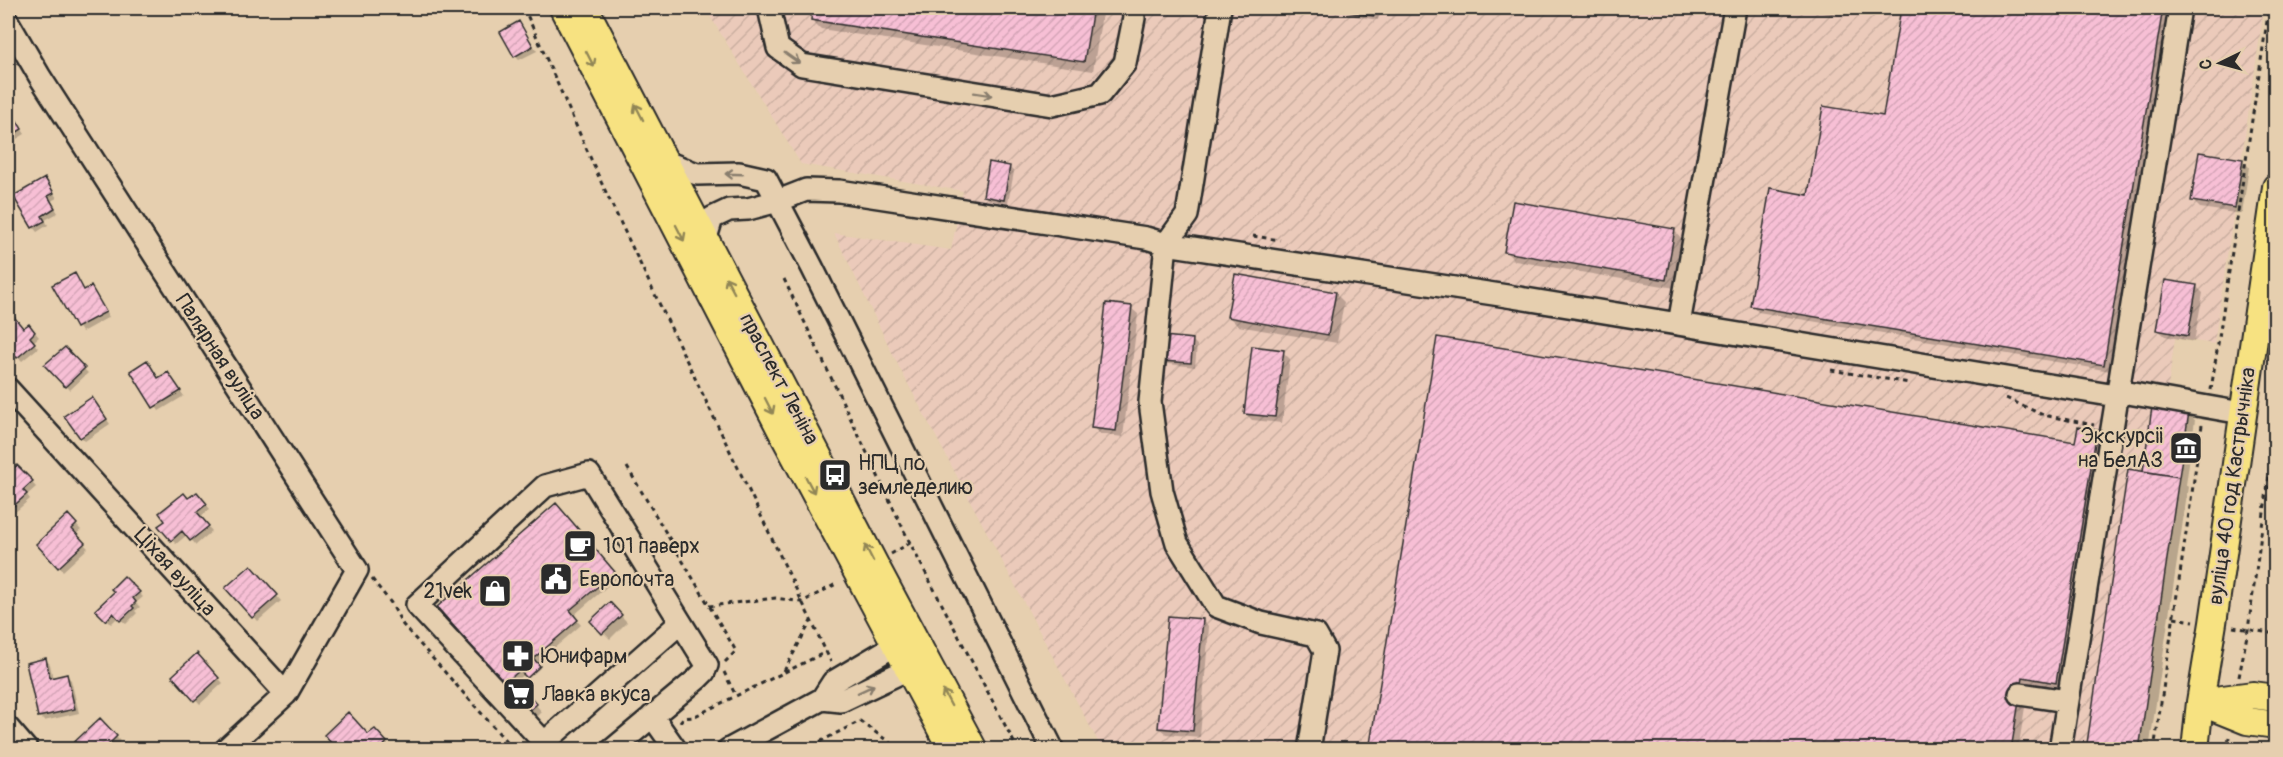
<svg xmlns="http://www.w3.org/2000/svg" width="2283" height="757" viewBox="0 0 2283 757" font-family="Pangolin,sans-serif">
<defs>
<pattern id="industrial-furrows" width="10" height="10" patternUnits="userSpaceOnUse" patternTransform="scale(1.5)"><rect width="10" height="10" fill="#ebcaba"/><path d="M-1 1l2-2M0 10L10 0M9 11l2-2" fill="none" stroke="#caaea0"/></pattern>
<pattern id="building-hatch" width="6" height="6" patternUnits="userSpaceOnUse" patternTransform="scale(1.5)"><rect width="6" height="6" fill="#f7bfd5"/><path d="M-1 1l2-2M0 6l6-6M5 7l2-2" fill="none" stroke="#d4a4b7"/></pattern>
</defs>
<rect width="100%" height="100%" fill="#e6cfaf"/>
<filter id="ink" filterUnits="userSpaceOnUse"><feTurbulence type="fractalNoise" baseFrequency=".0167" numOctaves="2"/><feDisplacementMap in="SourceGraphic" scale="12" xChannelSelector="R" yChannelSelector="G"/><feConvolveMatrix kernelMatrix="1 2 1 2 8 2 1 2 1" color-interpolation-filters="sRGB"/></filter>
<g filter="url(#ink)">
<path fill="url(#industrial-furrows)" d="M705 8H2264L2214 344 2175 338 2165 408 2189 412 2139 749H1102L899 367 834 233 951 250 963 191 801 164Z"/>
<path fill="#0003" d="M814 8H1103L1093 71 821 29 812 20Z
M1351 8H1380L1378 20 1355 16 1351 12Z
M1790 8H1842L1841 16Z
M1902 8H2171L2110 371 1758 312 1752 305 1810 196 1884 118Z
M519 23 537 51 519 60 515 56Z
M8 117 10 121 14 118 25 134 15 140 17 144 8 149Z
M2242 160 2249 167 2242 214 2200 208 2193 201Z
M1009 167 1014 172 1008 203 989 200 985 196Z
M45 180 57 198 51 201 58 213 45 220 48 225 37 232 33 227Z
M1674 230 1683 240 1675 288 1515 261 1506 252Z
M74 275 85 291 91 287 95 292 109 317 82 332 54 286Z
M2196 286 2203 293 2194 342 2165 336 2158 330Z
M1335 293 1344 302 1337 343 1238 326 1229 317Z
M1131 308 1138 314 1123 437 1099 434 1093 427Z
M11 315 24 330H33L39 337 33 342 38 348 22 361 14 353 8 358V318Z
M1192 340 1197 345 1195 367 1168 364 1164 360Z
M64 349 88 373 70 390 47 365Z
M1283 352 1290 359 1282 423 1252 420 1245 413Z
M132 371 159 380 168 374 184 396 159 411Z
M96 403 110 424 85 441 81 437Z
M2188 414 2195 420 2186 485 2188 487 2149 750H2088L2147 473 2144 471Z
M2079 429 2097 432 2104 439 2062 689 2029 683 2018 750H1371L2076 444Z
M17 467 36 487 27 495 30 499 12 515 8 510V476Z
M201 498 210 509 200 517 212 531 196 545 187 535 176 544 172 540 167 521 189 500Z
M560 510 618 577 573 616 581 625 536 664 540 668 529 678 525 674 509 687 439 607Z
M68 516 81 530 75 535 88 548 63 571 38 545Z
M255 571 281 601 258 621 227 588Z
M124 578 143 597 136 603 140 607 135 611 137 613 126 624 118 617 111 624 97 610 116 592Z
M610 604 627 622 610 639 592 621Z
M1203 620 1209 627 1200 737 1166 734 1159 728Z
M197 655 223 683 200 704 174 676Z
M45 660 50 664 53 679 67 676 71 680 79 713 44 721 40 717 28 664Z
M512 691 525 692 542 712 536 718Z
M100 720 120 741 112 750H73Z
M375 731 393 750H333L369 736Z"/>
<path fill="url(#building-hatch)" stroke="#2b2b2b" stroke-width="1.5" d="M812 8H1093L1084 62 811 20Z
M1350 8H1375L1374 16 1349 12Z
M1901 8H2163L2104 365 1750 306 1770 188 1808 195 1823 106 1883 116Z
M519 21 533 46 514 57 500 32Z
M14 116 22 129 12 135 14 139 8 143V117L9 120Z
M2199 152 2243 159 2235 208 2191 201Z
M989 162 1010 166 1004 200 983 196Z
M45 178 54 193 48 196 55 208 42 216 45 221 32 228 13 196Z
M1513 201 1675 229 1666 280 1504 252Z
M75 273 84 290 91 286 106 312 76 328 52 285Z
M1235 274 1336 292 1328 335 1227 317Z
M2165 280 2197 285 2188 336 2156 330Z
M1106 303 1132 306 1116 431 1091 428Z
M11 313 23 328 29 324 35 332 30 337 35 343 17 358 9 349 8 350V316Z
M1164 336 1193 339 1191 363 1162 361Z
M1437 337 2075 442 2078 427 2097 430 2056 683 2023 677 2011 750H1369Z
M1252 346 1284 350 1275 417 1244 414Z
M65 347 85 368 65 387 44 365Z
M147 360 158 378 168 372 181 391 153 408 130 371Z
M92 397 107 419 80 438 64 416Z
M2152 407 2189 412 2179 477 2143 471Z
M17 465 33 481 23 490 27 494 8 511V474Z
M2128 469 2179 477 2139 750H2086Z
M197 492 207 504 197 512 209 526 190 541 182 531 171 541 158 526 165 521 159 513 184 493 188 498Z
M556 503 615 572 570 610 578 620 504 684 437 607Z
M68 514 77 524 72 529 85 543 58 568 36 544Z
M251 565 278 595 252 618 225 588Z
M124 576 140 592 133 598 136 602 132 606 134 608 120 621 113 613 106 621 95 610 114 592 111 589Z
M610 602 622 615 602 634 590 621Z
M1168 616 1203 619 1193 731 1158 728Z
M197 653 219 678 194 701 172 676Z
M46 658 50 678 67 674 75 709 38 717 26 663Z
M534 659 540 666 527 678 521 672Z
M519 684 537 704 528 712 510 691Z
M348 712 368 734 375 729 387 742 380 750H331L328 746 331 743 324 735Z
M100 718 117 736 108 745 112 750H71L69 747Z"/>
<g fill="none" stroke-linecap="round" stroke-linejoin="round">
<defs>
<path id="minor" d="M769 8 778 48 802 65 1052 105 1100 94 1125 63 1134 18 1133 8
M8 22 40 77 357 570 286 694
M664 161 697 174 739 173 766 179 812 267 1053 750
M706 238 712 218 729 210 748 209 778 201 806 190 839 191 1146 238 1166 244 1187 215 1220 8
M1679 324 1735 8
M8 389 286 694 225 750
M2020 694 2067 701
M822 699 841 701 921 663
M652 716 676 750
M8 728 27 750
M545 742 680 623
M551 750 417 605 545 486 589 474 707 665 704 672 697 679 612 750
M728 750 822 699 833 682 909 637
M1309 750 1325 651 1316 635 1261 623 1216 606 1177 543 1162 491 1150 402 1166 244 1507 296 2116 396 2128 393 2242 413
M2060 750 2180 8"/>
<path id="major" d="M563 8 783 434 952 750
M585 8 874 563 974 750
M2200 702 2247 721 2276 725
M2200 702 2253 695 2276 698
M2195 750 2200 702 2213 623 2276 187"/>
</defs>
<use href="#minor" stroke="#2b2b2b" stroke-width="26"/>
<use href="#major" stroke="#2b2b2b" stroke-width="30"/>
<path stroke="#2b2b2b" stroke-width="3" stroke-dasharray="4.5 4.5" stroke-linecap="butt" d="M524 8 602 184 831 662
M1253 236 1280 240
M784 279 910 543 1018 750
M1831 370 1910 383
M2211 390 2269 8
M2006 398 2043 415 2094 425
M2129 432 2148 436
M2185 442 2199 444
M627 467 736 651 725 662
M891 554 910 543
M372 579 391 603 403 625 514 750
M709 606 776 598 802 602 838 583
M2174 618 2194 621
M2233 627 2276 634
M784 671 811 621
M724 672 736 696
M2239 677 2248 630 2276 424
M680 722 683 718 693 717 826 652
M804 750 860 721 900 750
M2154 750 2202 425
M2227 750 2229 737"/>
<use href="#minor" stroke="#e6cfaf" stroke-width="21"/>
<use href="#major" stroke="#f7e281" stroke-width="26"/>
</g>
<defs><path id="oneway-shaft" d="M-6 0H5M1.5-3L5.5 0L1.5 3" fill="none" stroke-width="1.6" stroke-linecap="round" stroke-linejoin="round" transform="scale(1.5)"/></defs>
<g stroke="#887d6d">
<use href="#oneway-shaft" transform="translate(792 58) rotate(35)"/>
<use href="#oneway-shaft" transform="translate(983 94) rotate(9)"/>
<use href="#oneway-shaft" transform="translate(734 174) rotate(-178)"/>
<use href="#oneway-shaft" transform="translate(866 689) rotate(-25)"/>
</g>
<g stroke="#918656">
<use href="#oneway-shaft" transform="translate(590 59) rotate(63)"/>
<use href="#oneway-shaft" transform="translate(639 112) rotate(-117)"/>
<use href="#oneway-shaft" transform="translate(680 233) rotate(63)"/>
<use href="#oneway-shaft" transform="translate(730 285) rotate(-118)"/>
<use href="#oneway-shaft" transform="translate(769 406) rotate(63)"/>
<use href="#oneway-shaft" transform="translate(810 485) rotate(62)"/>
<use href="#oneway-shaft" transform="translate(869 553) rotate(-117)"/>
<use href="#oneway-shaft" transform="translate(947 698) rotate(-118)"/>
</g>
</g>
<defs>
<symbol id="museum-square" viewBox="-11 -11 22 22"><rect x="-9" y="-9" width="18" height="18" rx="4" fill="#2b2b2b" stroke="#e6cfaf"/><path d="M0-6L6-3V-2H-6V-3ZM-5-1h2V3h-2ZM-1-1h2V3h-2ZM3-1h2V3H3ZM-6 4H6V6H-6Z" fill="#fff"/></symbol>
<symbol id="bus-square" viewBox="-11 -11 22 22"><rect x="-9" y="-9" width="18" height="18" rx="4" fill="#2b2b2b" stroke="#e6cfaf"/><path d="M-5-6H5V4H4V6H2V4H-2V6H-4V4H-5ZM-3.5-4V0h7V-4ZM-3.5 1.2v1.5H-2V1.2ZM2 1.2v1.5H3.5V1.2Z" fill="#fff"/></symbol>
<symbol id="cafe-square" viewBox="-11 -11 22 22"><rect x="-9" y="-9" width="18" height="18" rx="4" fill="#2b2b2b" stroke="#e6cfaf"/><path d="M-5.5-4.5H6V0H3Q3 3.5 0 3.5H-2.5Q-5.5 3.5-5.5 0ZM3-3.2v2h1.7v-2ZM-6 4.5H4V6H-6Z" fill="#fff"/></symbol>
<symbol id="civic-square" viewBox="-11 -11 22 22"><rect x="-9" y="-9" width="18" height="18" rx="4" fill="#2b2b2b" stroke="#e6cfaf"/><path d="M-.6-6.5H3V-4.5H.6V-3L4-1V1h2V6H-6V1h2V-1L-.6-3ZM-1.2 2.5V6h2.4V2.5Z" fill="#fff"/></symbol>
<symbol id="shop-square" viewBox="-11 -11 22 22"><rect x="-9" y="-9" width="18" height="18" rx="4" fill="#2b2b2b" stroke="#e6cfaf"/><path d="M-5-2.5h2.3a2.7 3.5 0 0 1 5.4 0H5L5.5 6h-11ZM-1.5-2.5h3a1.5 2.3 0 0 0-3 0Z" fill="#fff"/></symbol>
<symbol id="pharmacy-square" viewBox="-11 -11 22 22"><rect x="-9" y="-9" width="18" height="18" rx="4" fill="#2b2b2b" stroke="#e6cfaf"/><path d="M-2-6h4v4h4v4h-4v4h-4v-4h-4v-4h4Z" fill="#fff"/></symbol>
<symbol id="supermarket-square" viewBox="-11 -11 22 22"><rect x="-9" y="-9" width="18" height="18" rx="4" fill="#2b2b2b" stroke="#e6cfaf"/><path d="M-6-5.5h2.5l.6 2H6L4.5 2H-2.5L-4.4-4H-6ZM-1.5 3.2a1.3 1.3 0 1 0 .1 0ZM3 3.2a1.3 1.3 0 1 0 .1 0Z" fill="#fff"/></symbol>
</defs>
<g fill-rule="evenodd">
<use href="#museum-square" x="2167" y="429" width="38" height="38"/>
<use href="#bus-square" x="816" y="456" width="38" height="38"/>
<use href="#cafe-square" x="561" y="527" width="38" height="38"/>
<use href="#civic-square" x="537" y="560" width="38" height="38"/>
<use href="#shop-square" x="476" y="572" width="38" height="38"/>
<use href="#pharmacy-square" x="499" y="637" width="38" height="38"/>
<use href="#supermarket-square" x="500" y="675" width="38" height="38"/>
</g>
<g text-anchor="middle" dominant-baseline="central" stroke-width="4.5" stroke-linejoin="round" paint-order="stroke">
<g font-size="21" fill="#2b2b2b" stroke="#e6cfaf">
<text transform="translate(220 357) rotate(57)">Палярная вуліца</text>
<text transform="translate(779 379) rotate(62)">праспект Леніна</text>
<text transform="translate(2232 486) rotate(-82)">вуліца 40 год Кастрычніка</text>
<text transform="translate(175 572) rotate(48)">Ціхая вуліца</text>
</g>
<g font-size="21" fill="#2b2b2b" stroke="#e6cfaf" text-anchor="start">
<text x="2163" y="436" text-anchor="end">Экскурсіі<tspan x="2163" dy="24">на БелАЗ</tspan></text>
<text x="858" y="463">НПЦ по<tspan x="858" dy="24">земледелию</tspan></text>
<text x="603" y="546">101 паверх</text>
<text x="579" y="579">Европочта</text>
<text x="472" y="591" text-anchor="end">21vek</text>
<text x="541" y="656">Юнифарм</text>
<text x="542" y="694">Лавка вкуса</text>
</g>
</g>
<rect width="2283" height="757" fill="none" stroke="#e6cfaf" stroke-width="30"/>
<rect x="15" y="15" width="2253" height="727" fill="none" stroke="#2b2b2b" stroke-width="2" filter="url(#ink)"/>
<g transform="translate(2220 63) rotate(265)" stroke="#e6cfaf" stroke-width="4.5" paint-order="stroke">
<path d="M0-4.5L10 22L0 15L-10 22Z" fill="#2b2b2b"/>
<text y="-9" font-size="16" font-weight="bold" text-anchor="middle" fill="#2b2b2b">С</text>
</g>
</svg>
